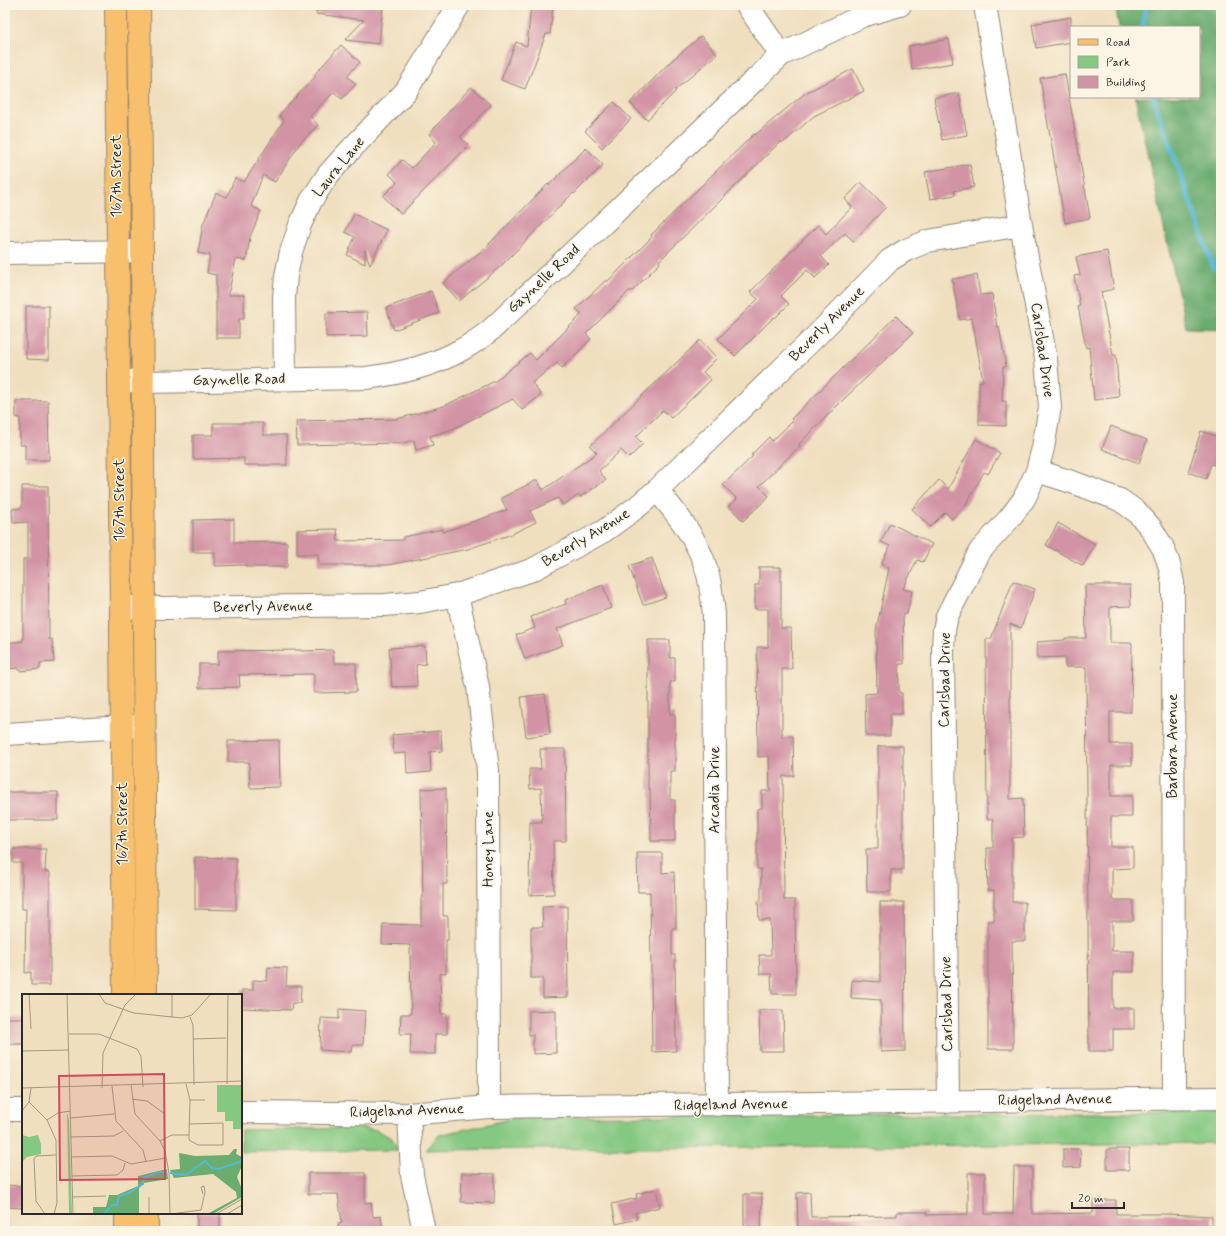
<svg xmlns="http://www.w3.org/2000/svg" width="1226" height="1236" viewBox="0 0 1226 1236" font-family="Mynerve,sans-serif">
<rect width="100%" height="100%" fill="#fcf5e5"/>
<filter id="ink" filterUnits="userSpaceOnUse"><feTurbulence type="fractalNoise" baseFrequency=".025" numOctaves="2"/><feDisplacementMap in="SourceGraphic" scale="8" xChannelSelector="R" yChannelSelector="G"/><feConvolveMatrix kernelMatrix="1 2 1 2 8 2 1 2 1" color-interpolation-filters="sRGB"/></filter>
<filter id="wash" filterUnits="userSpaceOnUse"><feTurbulence type="fractalNoise" baseFrequency=".012" numOctaves="4" result="noise"/><feDisplacementMap in="SourceGraphic" scale="16" xChannelSelector="R" yChannelSelector="G"/><feGaussianBlur stdDeviation="0.9" result="paint"/><feColorMatrix in="noise" values="0 0 0 0 0 0 0 0 0 0 0 0 0 0 0 0 0 1.4 0 .05"/><feComposite in="paint" operator="in"/></filter>
<g filter="url(#wash)">
<rect width="100%" height="100%" fill="#f0dfbf"/>
<path fill="#84c881" stroke="#587a56" d="M1221 1112V1143L425 1150 439 1135 520 1117Z
M357 1128 376 1130 392 1138 398 1150 241 1152V1130Z"/>
<path fill="#6bac6f" stroke="#4b6c4d" d="M1115 5H1221V329L1186 328 1135 97H1199V27H1119Z"/>
<g fill="none" stroke-linecap="round" stroke-linejoin="round">
<path stroke="#56b9d4" stroke-width="5" d="M1143 27 1145 5
M1153 97 1214 269 1221 270"/>
</g>
<g id="blocks">
<path fill="#d293a5" d="M316 5H383L379 44 345 40 364 20 316 14Z
M531 5H553L550 34H546L525 89 501 80 516 42 527 46Z
M1071 17V42L1036 48 1032 24Z
M701 36 717 54 675 90 676 91 647 120 630 103 670 62Z
M949 39 953 63 912 70 909 46Z
M341 45 360 62 347 76 356 84 342 99 334 92 310 116 318 125 300 143 275 182 263 175 251 206 261 211 250 237 246 261 236 259 228 295H244V319H239V338H216V275L207 273 210 255 198 253 203 224 216 193 227 197 235 178 244 182 284 120 279 115 316 76 314 75Z
M853 69 864 91 814 116 783 143 781 141 659 261 660 263 631 292 630 290 586 334 591 339 562 368 557 363 532 383 541 395 522 410 513 399 450 430 430 436 433 445 416 450 414 440 403 443 297 445 296 421 397 419 444 406 495 381 530 353 536 360 582 314 576 309 606 280 607 282 652 237 651 235 754 134 755 135 805 93Z
M1065 74 1090 218 1065 223 1040 78Z
M471 87 491 105 460 137 469 145 401 214 383 196 397 182 389 174 402 160 412 168 436 142 429 134Z
M959 93 967 135 942 140 934 98Z
M614 102 631 119 602 148 585 131Z
M586 148 603 165 574 194 573 193 501 266 459 301 443 283 485 248 548 184 549 185Z
M970 164 974 187 954 191 955 195 930 199 925 172Z
M861 182 886 207 853 241 845 233 821 256 829 265 815 278 807 270 781 296 789 304 775 318 774 317 735 356 718 339 758 299 750 292 818 225 826 234 852 207 845 199Z
M354 214 387 230 370 265 365 250V264L347 255 355 237 345 232Z
M1107 251 1114 289 1101 292 1113 355H1116L1119 397 1094 400 1089 347 1086 348 1078 306H1080L1074 276 1080 275 1076 257Z
M977 275 980 295 992 294 997 327 999 326 1006 367H1003L1002 401H1006V426L979 425V381H983L972 318 960 320 952 279Z
M431 291 439 313 394 330 386 308Z
M26 306H49V360L26 359Z
M367 312 368 336 326 337V313Z
M896 316 913 333 844 399 799 444 800 446 759 486 769 496 743 521 729 506 737 499 723 485 753 456 751 455 769 437 772 441 793 421 791 419Z
M700 340 717 358 703 372 711 380 671 418 663 410 636 437 643 444 629 458 621 450 599 471 606 480 580 497 579 495 563 505 558 498 530 511 536 522 512 534 468 549 388 565H319L318 554H297V530L337 529 338 541 403 540V537L443 529V532L507 510 501 498 537 480 543 490 597 453 590 446Z
M16 401H48L49 460H25V445H20V418L16 417Z
M213 423H263V435H286L287 465H244V458L193 459V435H213Z
M1111 426 1147 440 1139 463 1102 449Z
M1201 431 1221 438V467L1211 464 1206 479 1188 472Z
M976 439 1000 453 988 474 984 472 966 504 952 519 945 512 930 527 912 509 939 480 948 489Z
M22 486H48L49 639H52L54 662 40 663V669L20 671 19 668 5 669V643L23 641V559H28V522L13 523 12 509 22 508Z
M234 519V543L287 542V567H246V565L215 566V552H193V520Z
M890 523 932 544 923 562 917 560 903 589 912 591 907 614H903L904 664H899V693H902V714H890V736H866L865 694 877 693 876 631 889 568 881 564 890 546 881 542Z
M1058 523 1095 544 1083 566 1046 545Z
M652 558 666 597 643 605 629 566Z
M759 567H781V628H791L792 669H782V737L793 736 794 776H783L784 900H795L796 994H772L771 974H760L759 955H771L770 920H759L758 901H761V869H757V809L762 808V791H770L769 756 758 757 757 647H768V609H755V585H759Z
M1013 581 1035 589 1021 628 1010 624V799L1023 798 1024 837 1012 838V902H1025V941H1012L1013 1049H988V921H994V890H988L987 848H993V819H987L986 639H991Z
M603 585 611 608 557 629 563 645 525 659 516 635 535 628 531 617 566 604 565 600Z
M1085 585H1130L1131 606 1110 607V643H1132L1131 712H1110V744H1132V765H1111V796H1132V817H1111V847H1133V868L1112 869V900H1133V921H1112V951H1134V972H1113V1008H1134V1029H1113V1051H1089L1086 667H1065V657L1037 658V642L1065 640V638H1086Z
M648 640H670V658H675V682H670V714H675V771H670V800H675V841H651L650 789H648Z
M425 646 426 664 416 665 417 686 392 687 389 648Z
M301 650V651L333 650 334 663H356V692L314 693V674L239 675 240 687 199 688V664H218V651Z
M545 694 550 734 526 737 521 697Z
M441 731 442 751 430 752 431 772 407 774 406 753 394 754 392 735Z
M279 740 280 787 250 788 249 762H228V741Z
M878 746H903V870H891V892H867L866 849H878Z
M540 749H565L566 841H553L554 894 529 895 530 822H542L541 788 530 789 529 769H541Z
M446 788 447 884H443V916H448V940H446V973L440 974 441 1014H447V1034H435V1054H410L411 1034H400L401 1014H411L410 945 382 944 383 924 421 925V898H423L421 789Z
M5 792H58V820H5Z
M13 849H46L45 872H50V985H31V972L25 973 26 909H22V863H13Z
M637 853H662V873L674 872 675 904H676V928H672V955H675L676 1051 652 1052 650 892H638Z
M195 857 236 858V910L195 909Z
M880 902H904L905 1051 881 1052V1000L851 998 852 980 880 982Z
M567 906 568 997 543 998V978H531V927H543L542 907Z
M268 967 287 968 286 986H301L300 1003H292L291 1010 241 1008 242 990H253V980L267 981Z
M339 1009 365 1011 363 1045H352L351 1052 320 1050 321 1018 339 1019Z
M556 1010V1053L533 1054V1035H529V1011Z
M759 1010H783L784 1051H760Z
M5 1018H23V1044H5Z
M1063 1149H1080L1081 1167 1063 1168Z
M1107 1149H1129V1170H1107Z
M1014 1167H1032V1214L1093 1213V1200H1116V1214H1164L1212 1216V1231H798L797 1193 810 1192 811 1217 897 1216V1212H927V1215L968 1214V1173H985V1214H1013Z
M308 1173H365V1203L371 1202 373 1217 381 1216 383 1230 375 1231H339L338 1224 342 1223 338 1194H308Z
M462 1173 495 1174 494 1203 461 1202Z
M5 1185 23 1186V1208L5 1207Z
M656 1189 660 1207 635 1213 637 1219 616 1224 612 1204 637 1198 636 1194Z
M744 1194H762L761 1231H744Z
M197 1213H220V1231H197Z"/>
</g>
</g>
<g filter="url(#ink)">
<use href="#blocks" fill-opacity="0" stroke="#8e8575" stroke-width="1"/>
<g fill="none" stroke-linecap="round" stroke-linejoin="round">
<defs>
<path id="minor" d="M747 5 781 55
M5 253 142 251
M285 379 284 297 286 276 291 252 300 225 311 201 327 176 341 160 406 91 459 5
M119 380 143 382 366 378C397 374 433 366 461 350 472 344 482 337 492 329L781 55 862 16 900 5
M1037 471 1075 483 1120 500 1137 512 1151 528 1163 548 1169 564 1173 583 1174 1098
M657 490C678 515 698 540 707 571 711 585 712 599 714 614L717 1105
M457 595 478 687 488 770 489 1107
M121 607 164 608 385 605 420 602 457 595 532 570 604 531 637 507 657 490 817 335 890 260 906 250 928 241 1021 225
M5 734 142 726
M948 1102 943 649 944 630 947 616 980 551 1009 519 1024 499 1037 471 1043 448 1050 407 1046 359 1021 225 985 5
M5 1110H23
M241 1112 409 1114 489 1107 1221 1098
M409 1114 412 1175 424 1231"/>
<path id="major" d="M116 5 124 995
M139 5 142 251 146 995
M126 1213V1231
M147 1213V1231"/>
</defs>
<use href="#minor" stroke="#8e8575" stroke-width="24"/>
<use href="#major" stroke="#8e8575" stroke-width="24"/>
<use href="#minor" stroke="#fff" stroke-width="22"/>
<use href="#major" stroke="#f8bf6c" stroke-width="22"/>
</g>
</g>
<g text-anchor="middle" dominant-baseline="central" stroke-width="3" stroke-linejoin="round" paint-order="stroke">
<g font-size="15" fill="#2b2b2b" stroke="#fcf5e5">
<text transform="translate(339 167) rotate(-51)">Laura Lane</text>
<text transform="translate(117 176) rotate(-90)">167th Street</text>
<text transform="translate(544 279) rotate(-43)">Gaynelle Road</text>
<text transform="translate(827 324) rotate(-45)">Beverly Avenue</text>
<text transform="translate(1042 350) rotate(82)">Carlsbad Drive</text>
<text transform="translate(239 380) rotate(-1)">Gaynelle Road</text>
<text transform="translate(120 500) rotate(-90)">167th Street</text>
<text transform="translate(586 538) rotate(-31)">Beverly Avenue</text>
<text transform="translate(263 607) rotate(-1)">Beverly Avenue</text>
<text transform="translate(945 680) rotate(-89)">Carlsbad Drive</text>
<text transform="translate(1173 746) rotate(-90)">Barbara Avenue</text>
<text transform="translate(715 790) rotate(-90)">Arcadia Drive</text>
<text transform="translate(123 824) rotate(-90)">167th Street</text>
<text transform="translate(489 849) rotate(-90)">Honey Lane</text>
<text transform="translate(947 1004) rotate(-91)">Carlsbad Drive</text>
<text transform="translate(1055 1100) rotate(-1)">Ridgeland Avenue</text>
<text transform="translate(731 1105) rotate(-1)">Ridgeland Avenue</text>
<text transform="translate(407 1111) rotate(-2)">Ridgeland Avenue</text>
</g>
</g>
<g transform="translate(22 994)">
<rect width="220" height="220" fill="#f0dfbf"/>
<path d="M195 91H220V135H211V127H203V118H195ZM45 118 47 126 50 220H47ZM0 141 7 143 16 141 19 150V160L5 163 1 167V175Z" fill="#84c881"/>
<path d="M212 155H215L214 160 220 163V172L215 183 220 195V203L191 220H185L215 204 214 198 191 180 152 184 148 176 158 175 157 159 173 162 207 161ZM145 175 146 185 122 189 117 194V220H71V213H84L87 201H95L116 192V182Z" fill="#6bac6f"/>
<path fill="none" stroke="#56b9d4" stroke-width="2" d="M148 179 164 181 183 167 190 174 197 175 220 167M82 220 90 211H95L97 202 107 199 121 190V184L137 178H145"/>
<path fill="none" stroke="#a19784" stroke-width="1" d="M7 0 9 35M45 0 51 220M77 0 83 9 112 19 160 24 170 21 189 0M150 0V23M168 23 171 31 172 91M47 40H77L115 55 119 62 121 93M171 45 204 44M0 57 47 56M164 90 168 106 167 141V146L176 151H201V129L167 130M205 90 206 0M109 91 113 120 138 147 143 157 147 179 148 220M90 92 94 127 121 156 124 168M0 94 220 87M80 94 81 59 103 11 114 0M110 105 125 107 143 120M168 106H183M7 108 25 126 34 146 35 209 32 220M0 117 7 108 9 94M48 124 92 120M25 126 36 119 48 117M49 143 92 142 101 137M138 147 150 141H167M49 163 90 162 109 170 144 164M50 182 95 181 101 176 103 169M51 203 84 202M127 203V220M23 220 14 207 12 165 14 162 34 161M148 220 179 216 183 198 182 192 179 193 181 200M194 220 220 205M205 220 220 211"/>
<path fill="#d1495b" fill-opacity="0.15" stroke="#d1495b" stroke-width="2" d="M142 80 143 185 38 186 37 82Z"/>
<rect width="220" height="220" fill="none" stroke="#2b2b2b" stroke-width="2"/>
</g>
<rect width="1226" height="1236" fill="none" stroke="#fcf5e5" stroke-width="20"/>
<rect x="1070" y="26" width="130" height="72" fill="#fcf5e5" stroke="#a8a49b"/>
<rect x="1078" y="39" width="20" height="6" fill="#f8bf6c" stroke="#a8a49b"/>
<text x="1106" y="46" font-size="12" fill="#2b2b2b">Road</text>
<rect x="1078" y="56" width="20" height="12" fill="#84c881" stroke="#a8a49b"/>
<text x="1106" y="66" font-size="12" fill="#2b2b2b">Park</text>
<rect x="1078" y="76" width="20" height="12" fill="#d293a5" stroke="#a8a49b"/>
<text x="1106" y="86" font-size="12" fill="#2b2b2b">Building</text>
<path d="M1072 1202v6h52v-6" fill="none" stroke="#2b2b2b" stroke-width="2"/>
<text x="1078" y="1202" font-size="12" fill="#2b2b2b" stroke="#fcf5e5" stroke-width="3" paint-order="stroke">20 m</text>
</svg>
